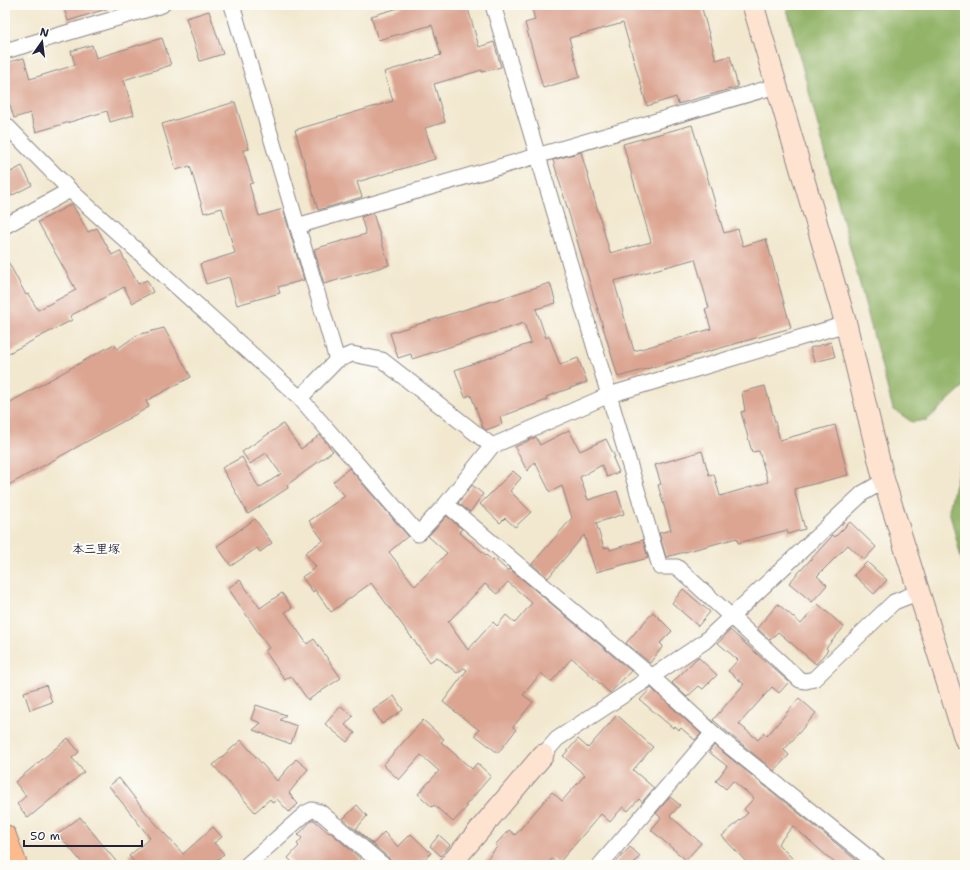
<svg xmlns="http://www.w3.org/2000/svg" width="970" height="870" viewBox="0 0 970 870" font-family="'Shantell Sans','Klee One',sans-serif">
<rect width="100%" height="100%" fill="#fdfcf7"/>
<filter id="ink" filterUnits="userSpaceOnUse"><feTurbulence type="fractalNoise" baseFrequency=".025" numOctaves="2"/><feDisplacementMap in="SourceGraphic" scale="8" xChannelSelector="R" yChannelSelector="G"/><feConvolveMatrix kernelMatrix="1 2 1 2 8 2 1 2 1" color-interpolation-filters="sRGB"/></filter>
<filter id="wash" filterUnits="userSpaceOnUse"><feTurbulence type="fractalNoise" baseFrequency=".012" numOctaves="4" result="noise"/><feDisplacementMap in="SourceGraphic" scale="16" xChannelSelector="R" yChannelSelector="G"/><feGaussianBlur stdDeviation="0.9" result="paint"/><feColorMatrix in="noise" values="0 0 0 0 0 0 0 0 0 0 0 0 0 0 0 0 0 1.4 0 .05"/><feComposite in="paint" operator="in"/></filter>
<g filter="url(#wash)">
<rect width="100%" height="100%" fill="#f2e8cf"/>
<path fill="#92b367" stroke="#5a6a51" d="M786 5H965V385L927 420 912 422 893 409Z
M965 451V573L949 510 959 468Z"/>
<g id="blocks">
<path fill="#dca592" fill-rule="evenodd" d="M63 5H109V8L68 21Z
M409 5H467L479 47 494 42 501 67 482 72V70L434 84 445 122 425 128 435 159 357 182 362 197 318 210 295 130 393 101 384 72 441 55 432 25 378 40 371 16Z
M531 5H701L716 60 730 56 738 87 678 104 676 97 647 106 623 23 569 38 580 77 543 88 525 23 535 20Z
M209 11 223 54 200 61 186 18Z
M162 38 171 65 124 80 134 115 110 122 107 111 36 132 30 113 14 118 5 89V63L24 58 30 79 75 65 71 51 92 45 96 58Z
M235 102 249 149 243 150 253 183 249 184 259 216 283 209 304 280 278 287 280 293 237 305 229 277 206 284 200 264 235 253 222 208 204 213 190 166 176 170 162 124Z
M692 125 724 233 738 229 743 246 766 239 791 328 618 377 553 160 581 152 610 253 651 242 623 144ZM695 259 709 308 705 309 711 329 634 351 614 281Z
M22 166 32 185 5 199V175Z
M72 204 88 232 97 228 112 255 120 251 138 284 147 280 153 292 132 303 124 287 70 316 72 320 5 355V256L26 295 28 294 38 310 76 290 38 222Z
M373 213 389 265 324 284 314 249 366 234 361 217Z
M550 283 556 303 536 309 546 338 549 336 560 365 578 358 587 382 546 397 547 400 500 417 502 424 486 430 483 428 471 395 465 397 455 370 531 343 524 323 412 359 411 354 398 358 390 333Z
M164 328 191 377 146 401 149 407 5 487V405L114 344 117 349 137 335Z
M831 342 835 357 814 362 810 348Z
M765 386 780 440 835 425 848 475 794 489 805 529 788 534 787 530 738 543 737 538 666 557 659 533 671 530 658 485 661 484 655 465 702 451 709 475 714 474 720 496 768 482 759 451 752 452 741 412 745 411 742 392Z
M283 424 301 449 320 435 333 451 287 485 288 488 248 514 222 468 242 457 259 488 281 474 266 453 250 464 242 452Z
M569 430 580 451 606 439 615 457 613 458 619 472 607 477 602 465 580 477 588 500 617 491 624 514 596 523 604 548 609 547 610 550 643 540 648 558 596 572 584 535 548 578 532 564 572 518 562 486 550 492 535 462 527 471 515 447 536 437 540 445Z
M349 468 408 536 389 552 415 586 447 553 428 536 447 516 462 529 459 532 493 561 495 559 508 571 510 569 631 671 610 693 572 658 551 682 541 673 523 695 533 702 513 727 516 730 498 753 475 735 479 730 443 702 467 670 464 668 457 673 437 657 430 662 371 583 331 612 315 590 313 592 302 577 316 567 305 553 323 540 309 521 345 496 333 482ZM508 582 532 603 515 623 506 615 497 626 493 622 468 650 448 622 485 584 497 594Z
M513 471 521 478 510 491 531 512 515 527 505 518 500 523 480 504Z
M472 485 483 494 470 512 458 503Z
M255 519 272 543 260 552 257 548 231 566 217 546Z
M850 522 876 547 864 560 848 545 817 576 827 585 812 602 789 583 833 535 835 537Z
M867 562 887 580 874 594 854 575Z
M240 580 260 608 282 593 292 608 285 612 307 644 314 639 341 678 308 700 291 676 285 680 265 651 269 648 228 588Z
M683 589 710 612 698 626 672 603Z
M778 604 801 624 818 604 844 627 826 648 828 650 816 664 778 632 770 640 757 628Z
M653 612 672 631 660 643 663 646 650 663 626 643Z
M730 630 789 682 779 693 772 687 739 724 758 740 764 733 767 736 799 698 816 713 784 750 789 755 774 771 713 720 744 684 728 671 738 660 718 643Z
M698 657 717 675 703 689 699 686 687 697 672 683Z
M46 685 52 702 30 710 24 692Z
M651 688 701 734 695 740 681 728 679 730 675 726 673 728 640 700Z
M394 696 403 710 382 724 373 710Z
M256 705 286 715 280 720 297 726 291 744 253 730 261 723 251 719Z
M341 706 353 716 345 725 355 733 347 742 325 724Z
M617 715 653 747 633 770 654 788 642 802 639 799 628 811 623 807 610 822 601 814 558 864 552 859 546 865H482L497 847 495 845 509 830 515 835 552 792 562 801 585 775 563 756 578 739 588 748Z
M423 720 444 739 441 742 472 769 477 763 491 776 465 806 467 807 453 822 434 805 432 807 418 794 439 771 421 755 399 780 383 765Z
M68 738 79 752 72 758 84 772 28 818 17 804 26 796 15 782Z
M241 740 277 781 296 759 308 769 289 793 298 804 289 812 277 799 273 803 270 799 255 812 213 765Z
M714 745 827 836 862 865H837L793 826 778 844 799 865H749L722 836 748 813 744 809 754 798 733 781 726 789 716 781 727 766 709 752Z
M119 778 148 815 183 854 213 827 222 837 214 843 224 854 211 865H137L129 856 150 838 109 786Z
M670 797 680 805 670 816 701 843 686 860 651 830 661 818 656 813Z
M357 805 367 816 356 829 373 844 384 832 398 847 411 834 431 853 419 865H392L389 858 343 819Z
M80 817 119 865H84L58 834Z
M312 820H314L329 833 330 832 361 859 355 865H295L288 858 299 846 297 844 302 838 298 835Z
M439 835 450 845 441 856 430 846Z
M630 847 640 856 633 865H613Z"/>
</g>
</g>
<g filter="url(#ink)">
<use href="#blocks" fill-opacity="0" stroke="#8a8585" stroke-width="1"/>
<g fill="none" stroke-linecap="round" stroke-linejoin="round">
<defs>
<path id="street" d="M232 5 337 360
M493 5 660 567H677L800 680 806 681 814 679 894 602 919 592
M5 51 162 5
M5 124 70 190 300 398 418 534 446 504 651 676 713 733 878 865
M5 226 70 190
M297 226 776 86
M300 398 337 360 352 354 382 360 492 446 446 504
M492 446 609 395 846 324
M543 755 557 739 704 642 863 493 884 481
M247 865 306 813 312 810 320 812 383 865
M600 865 713 733"/>
<path id="secondary" d="M753 5 846 324 884 481 965 739
M450 865 543 755"/>
<path id="primary" d="M5 836 16 865"/>
</defs>
<use href="#street" stroke="#8a8585" stroke-width="17"/>
<use href="#secondary" stroke="#8a8585" stroke-width="23"/>
<use href="#primary" stroke="#8a8585" stroke-width="24"/>
<use href="#street" stroke="#fff" stroke-width="15"/>
<use href="#secondary" stroke="#fee3d1" stroke-width="21"/>
<use href="#primary" stroke="#fcba8d" stroke-width="22"/>
</g>
</g>
<g text-anchor="middle" dominant-baseline="central" stroke-width="4" stroke-linejoin="round" paint-order="stroke">
<g font-size="12" font-weight="bold" fill="#22223b" stroke="#fdfcf7">
<text x="96" y="549">本三里塚</text>
</g>
</g>
<rect width="970" height="870" fill="none" stroke="#fdfcf7" stroke-width="20"/>
<g transform="translate(42 42) rotate(14)" stroke="#fdfcf7" stroke-width="3" paint-order="stroke">
<path d="M0-3L7 15L0 10L-7 15Z" fill="#22223b"/>
<text y="-6" font-size="11" font-weight="bold" text-anchor="middle" fill="#22223b">N</text>
</g>
<path d="M24 840v6h118v-6" fill="none" stroke="#22223b" stroke-width="2"/>
<text x="30" y="840" font-size="12" fill="#22223b" stroke="#fdfcf7" stroke-width="3" paint-order="stroke">50 m</text>
</svg>
